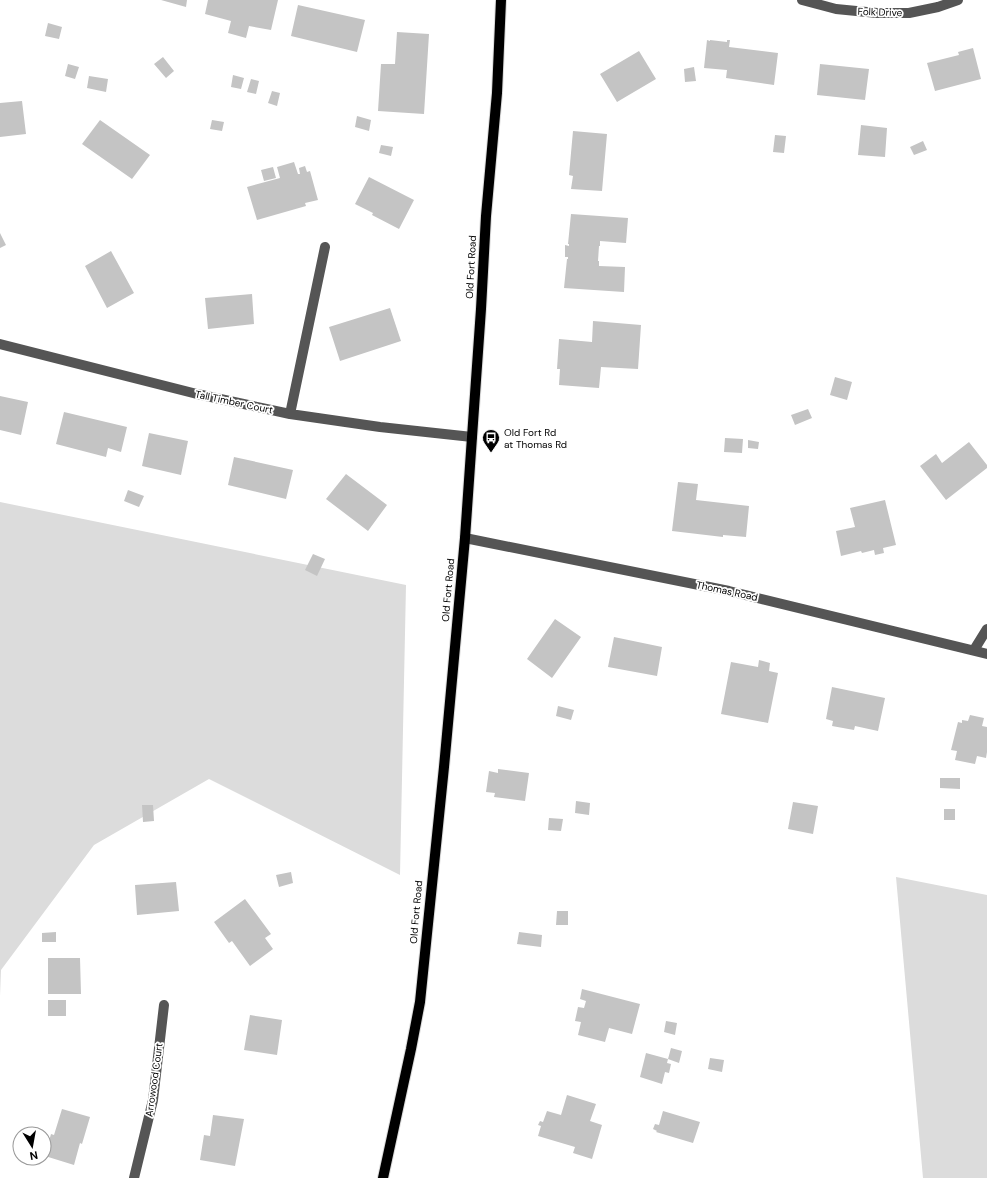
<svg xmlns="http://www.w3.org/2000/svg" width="987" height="1178" viewBox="0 0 987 1178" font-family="'DM Sans',sans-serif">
<rect width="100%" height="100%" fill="#fff"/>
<path fill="#dcdcdc" d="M0 502 406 585 400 875 209 779 94 845 1 970 0 996Z
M896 877 987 895V1178H923Z"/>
<path fill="#c4c4c4" d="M161 0H187L186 7Z
M208 0H278L271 30 249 26 246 38 228 33 231 21 205 14Z
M298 5 365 20 357 52 291 36Z
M48 23 62 27 59 39 45 36Z
M397 32 429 34 424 114 378 111 381 64H395Z
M707 40 710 41V40L727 42V40H730L729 47 778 53 774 85 726 78 727 70 704 68Z
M973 48 981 79 935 91 927 63 959 55 958 52Z
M639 51 656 79 617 102 600 74Z
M163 57 174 71 166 78 154 64Z
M68 64 79 67 75 79 65 76Z
M820 64 869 69 865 100 817 95Z
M694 67 696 81 685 82 684 69Z
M233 75 244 78 241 89 231 87Z
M89 76 108 79 106 92 87 88Z
M251 79 259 81 256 94 247 92Z
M272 91 280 93 277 106 268 103Z
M22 101 26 134 0 137V103Z
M357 116 371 120 369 131 355 127Z
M100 120 150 155 132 179 82 144Z
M212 120 224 122 222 131 210 129Z
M861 125 887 128 885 157 858 155Z
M573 131 607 134 602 191 571 189 573 176 569 175Z
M775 135 786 136 784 153 773 152Z
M923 141 927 150 914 155 910 147Z
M381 145 393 147 391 156 379 153Z
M294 162 298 174H300L299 168 305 166 307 172 310 171 318 200 305 203 306 206 257 220 247 187 280 178 277 167Z
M273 167 276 178 264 181 261 170Z
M369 177 414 200 399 229 372 215 373 213 355 204Z
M571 214 628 218 626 243 600 241V246H599L598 261H599V266L625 267 624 292 564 288 567 259H568V257H565V245L569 246V244H568Z
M0 233 6 245 0 248Z
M111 251 134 293 107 308 85 266Z
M252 294 254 324 208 329 205 298Z
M390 308 401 341 340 361 329 327Z
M593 321 641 325 638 369 601 367 599 388 559 385 560 369H557L559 339 592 342Z
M835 377 852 382 847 400 830 395Z
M0 396 28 402 21 435 0 430Z
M808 409 812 418 795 425 791 415Z
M64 412 127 427 121 452 108 448 106 457 56 444Z
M149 433 188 441 181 475 142 466Z
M725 438 743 439 742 453 724 452Z
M748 440 759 442 758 449 748 448Z
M969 442 987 465V468L946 500 920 466 936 454 942 463Z
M234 457 293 470 286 499 228 485Z
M346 474 387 505 368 531 326 499Z
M678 482 698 484 696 500 749 506 746 537 723 535V537L672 531Z
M128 490 144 496 139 507 124 501Z
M885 500 896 545 883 548 884 553 875 555 874 550 862 553 861 551 841 556 836 531 855 527 850 508Z
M313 554 325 559 317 576 305 570Z
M555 619 581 637 552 678 527 659Z
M614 637 662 647 657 676 608 667Z
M759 660 770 663 769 671 778 673 768 723 721 714 731 662 758 667Z
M832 687 885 698 878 731 855 726 854 730 832 726 833 721 826 719Z
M558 706 574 710 571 720 556 716Z
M970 715 984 718 982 726 987 727V752L986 758 977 756 975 764 955 760 957 751 951 750 958 722 962 723V720L968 721Z
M498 769 529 773 525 801 494 797 495 793 486 792 489 771 498 773Z
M940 778H960V789L940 788Z
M576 801 590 803 589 815 575 813Z
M793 802 818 806 813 834 788 829Z
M142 805H153L154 821 143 822Z
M944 809H955V820H944Z
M549 818 563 819 561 831 548 830Z
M291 872 293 883 279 887 276 875Z
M176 882 179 911 137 915 135 885Z
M245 899 271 934 265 938 273 949 250 966 232 941 229 943 214 922Z
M557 911H568V925H556Z
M56 932V942H42V933Z
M519 932 542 935 541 947 517 944Z
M48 958H80L81 994H48Z
M582 989 640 1004 632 1034 609 1028 605 1042 578 1035 581 1022 575 1021 578 1007 584 1008 586 1001 580 999Z
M48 1000H66V1016H48Z
M250 1015 282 1020 277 1055 244 1050Z
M666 1021 677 1023 675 1035 664 1032Z
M671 1048 682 1051 679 1063 668 1059Z
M646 1053 668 1059 667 1063 671 1064 669 1073 665 1072 662 1084 640 1077Z
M710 1058 724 1060 722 1072 708 1069Z
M567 1095 596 1104 590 1121 602 1125 592 1159 573 1153 575 1147 538 1136 541 1126 538 1125 540 1121 543 1122 547 1111 561 1115Z
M62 1109 90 1117 82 1144 80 1143 74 1165 45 1156 51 1134 54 1135Z
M663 1111 700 1122 693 1143 656 1132 657 1131 653 1129 655 1124 659 1125Z
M213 1115 244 1119 235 1166 200 1160 204 1135 210 1136Z"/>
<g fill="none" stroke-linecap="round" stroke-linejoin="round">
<defs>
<path id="major" d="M383 1178 411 1049 420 1002 444 767 465 538 472 437 481 309 486 216 497 93 501 0"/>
</defs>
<use href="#major" stroke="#dbdbdb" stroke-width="12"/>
<path stroke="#555" stroke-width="10" d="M802 0 836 9 877 13H909L938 7 958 0
M0 344 197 394 290 414 380 427 472 437
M290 414 325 247
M465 538 729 591 987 654
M974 650 987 629
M134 1178 153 1100 164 1005"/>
<use href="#major" stroke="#000" stroke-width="10"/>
</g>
<defs>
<symbol id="bus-pin" viewBox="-11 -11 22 30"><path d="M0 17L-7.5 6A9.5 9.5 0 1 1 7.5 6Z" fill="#000" stroke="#fff"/><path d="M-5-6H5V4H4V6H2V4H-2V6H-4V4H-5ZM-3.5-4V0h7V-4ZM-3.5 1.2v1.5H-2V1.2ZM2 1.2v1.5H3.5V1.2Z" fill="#fff"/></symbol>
</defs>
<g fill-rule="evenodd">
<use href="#bus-pin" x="481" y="428" width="20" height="27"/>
</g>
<g text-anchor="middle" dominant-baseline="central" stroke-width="3.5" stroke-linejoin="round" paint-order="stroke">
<g font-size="10" fill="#000" stroke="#fff">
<text transform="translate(880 12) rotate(2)">Folk Drive</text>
<text transform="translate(471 267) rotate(-87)">Old Fort Road</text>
<text transform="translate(234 402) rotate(12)">Tall Timber Court</text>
<text transform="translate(448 590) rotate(-85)">Old Fort Road</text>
<text transform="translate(727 591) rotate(12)">Thomas Road</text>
<text transform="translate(416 912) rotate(-85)">Old Fort Road</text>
<text transform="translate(154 1080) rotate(-82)">Arrowood Court</text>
</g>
<g font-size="10" fill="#000" stroke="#fff" text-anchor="start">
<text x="504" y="432">Old Fort Rd<tspan x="504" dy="12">at Thomas Rd</tspan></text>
</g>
</g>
<g transform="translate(32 1146) rotate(169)"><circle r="19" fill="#ffffff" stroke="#999999"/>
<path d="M0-3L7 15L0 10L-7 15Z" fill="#000000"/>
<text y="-6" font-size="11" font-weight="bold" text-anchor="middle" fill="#000000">N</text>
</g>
</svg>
